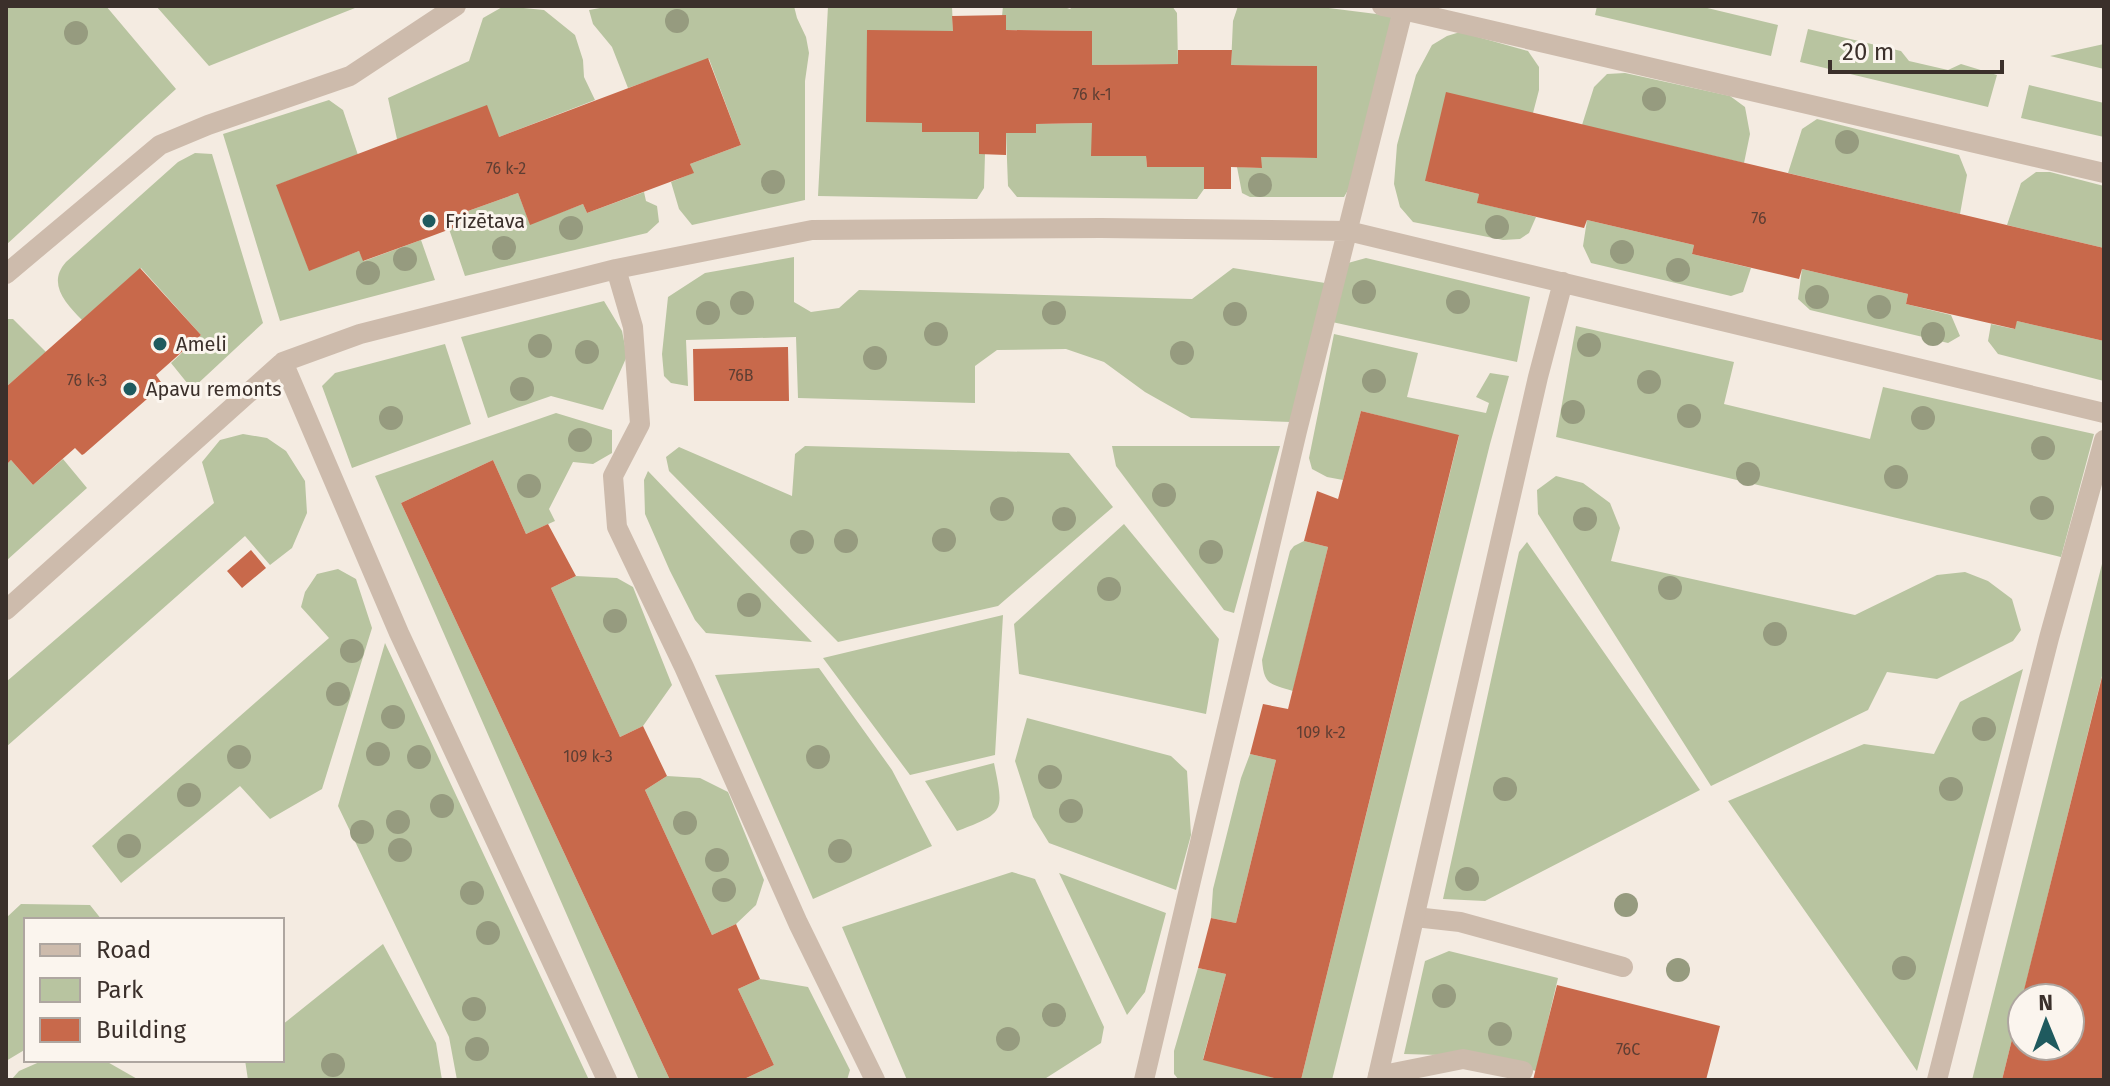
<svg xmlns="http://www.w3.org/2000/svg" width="2110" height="1086" viewBox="0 0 2110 1086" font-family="'Fira Sans',sans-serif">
<rect width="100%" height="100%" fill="#f4ebe1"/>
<path fill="#b8c4a0" d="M6 6H106L176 89 6 245Z
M156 6H360L209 66Z
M504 6 544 10 575 35 583 60 584 77 595 100 499 137 397 139 388 98 469 61 483 18Z
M611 6H794L797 18 806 37 809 53 805 81V200L692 225 679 209 671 182 693 173 690 164 741 145 709 59 628 88 612 47 593 24 589 10Z
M828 6H952L953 31H867L922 123V132H979V154H985L984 188 977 199 818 196Z
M1003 6H1061L1070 9 1073 6H1172L1177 13 1178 64 1092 65 1091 31 1006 30V16H1002Z
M1238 6H1313L1392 16 1352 183 1344 197H1250L1242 193 1237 167 1261 168V157L1317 158V66L1231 65 1233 21Z
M1597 6H1699L1778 25 1771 56 1595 15Z
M1808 29 1901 51 1909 61 1948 70 1961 64 1997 75 1988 107 1800 62Z
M1460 32 1528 51 1539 67V90L1533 113 1425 181 1479 194 1478 203 1536 217 1529 233 1520 239 1503 240 1413 222 1400 207 1394 184 1397 145 1416 75 1432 45 1447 36Z
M2104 44V69L2050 56Z
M1625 73 1730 96 1745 107 1750 134 1744 163 1582 125 1594 87 1607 74Z
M2029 85 2104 103V137L2021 118Z
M329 100 343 110 358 155 277 185 309 270 359 251 364 261 421 240 435 280 280 321 223 134Z
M1817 119 1959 155 1967 175 1960 214 1788 173 1802 129Z
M1092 123V156H1146L1147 167H1204V189L1197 199 1017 197 1008 186 1006 133H1036V124Z
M195 153 212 154 263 323 192 389 171 363 201 335 141 268 82 320C65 303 47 283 66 262L178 162Z
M2036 172H2050L2104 186V248L2007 225 2021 183Z
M644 192 646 201 657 206 659 222 647 233 465 276 449 229 471 221 468 211 518 193 530 224 583 204 587 213Z
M1587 220 1694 245 1692 254 1751 268 1743 292 1731 296 1591 263 1583 246Z
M794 257V302L811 312 839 308 859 290 1192 299 1233 268 1325 283 1291 422 1191 418 1145 392 1104 362 1066 349 997 350 975 366V403L798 398 796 337 686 340 688 386 671 383 664 376 662 354 668 297 705 273Z
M1366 258 1530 297 1517 362 1332 322 1348 263Z
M1802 269 1908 294 1906 304 1951 315 1960 336 1948 343 1810 310 1798 299Z
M604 301 622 331 627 356 603 410 551 396 488 418 461 337Z
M6 319H13L46 352 6 387Z
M2017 321 2104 341V381L1998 354 1988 341 1991 324 2014 329Z
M1576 326 1734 362 1724 404 1870 439 1883 387 2094 434 2061 557 1556 437Z
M1334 334 1418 353 1407 397 1486 413 1489 403 1476 397 1490 373 1509 376 1490 444 1332 1080H1301L1459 436 1361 411 1343 480 1327 477 1312 469 1309 458Z
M445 344 471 424 352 468 322 386 335 373Z
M556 413 612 430V453L593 464 573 462 549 509 555 521 526 534 493 460 401 503 670 1080H639L375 476Z
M243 434 267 438 286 451 305 481 307 513 292 548 270 565 245 536 6 747V682L214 503 202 462 220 440Z
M805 446 1069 453 1113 507 998 606 838 642 669 471 666 457 679 447 792 496 795 454Z
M1112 446H1280L1234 613 1224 610 1116 466Z
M63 459 87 488 6 561V465L11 460 33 485Z
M648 471 812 642 706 633 695 620 670 571 645 514 644 480Z
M1556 476 1583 483 1610 503 1620 528 1611 561 1855 615 1937 575 1965 572 1988 581 2012 599 2021 630 2013 641 1937 679 1887 672 1868 710 1711 786 1538 514 1537 490Z
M1124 524 1219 639 1206 714 1019 674 1014 624Z
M1304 541 1328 547 1293 691C1270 684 1264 685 1262 660L1290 551 1294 546Z
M1527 542 1700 790 1485 901 1443 899 1519 552Z
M2103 560 2104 668 2002 1080H1972Z
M338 569 356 579 372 628 322 789 270 819 240 786 121 883 92 846 329 638 301 607 305 592 317 574Z
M576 576 617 578 633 587 672 685 643 726 620 737 551 588Z
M1003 615 995 755 910 775 823 658Z
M385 643 589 1080H457L449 1037 338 806Z
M819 668 892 770 932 846 813 899 715 675Z
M2023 669 1917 1071 1728 801 1864 744 1934 754 1960 702Z
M1027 718 1171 756 1187 771 1191 835 1176 890 1049 843 1033 817 1015 761Z
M1250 754 1276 760 1236 923 1211 918 1213 889 1241 778Z
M994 763C1004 812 1005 813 957 831L925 781Z
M667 776 700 778 728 792 764 880 756 905 736 924 712 935 645 790Z
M1012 872 1035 879 1104 1027 1101 1043 1043 1080H907L842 927Z
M1059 873 1166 913 1145 992 1127 1015Z
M21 904 90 905 102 920H26V1049L6 1061V918Z
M383 944 436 1043 442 1080H248L245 1060H282V1025Z
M1449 951 1558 978 1536 1071 1474 1056 1404 1054 1425 961Z
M1198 968 1226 974 1203 1059 1282 1080H1179L1174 1074V1051Z
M760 979 808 987 850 1070 847 1080H742L774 1065 738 989Z
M44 1060H104L139 1080H11L19 1071Z"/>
<path fill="#c8694b" d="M1006 15V30L1092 31V65L1178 64V50H1232L1231 65 1317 66V158L1261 157 1262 168 1231 167V189H1204V167H1147L1146 156H1091L1092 123 1036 124V133H1006V155L979 154V132H922V123L866 122 867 30 953 31 952 16Z
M708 58 741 145 690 164 694 173 587 213 583 204 530 225 518 193 468 211 472 221 421 240 363 261 359 251 309 271 276 185 487 105 499 137Z
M1446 92 2104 248V341L2017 321 2015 329 1906 304 1908 294 1802 269 1799 279 1692 254 1694 245 1587 220 1584 228 1477 203 1479 194 1425 181Z
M140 268 201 335 156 375 163 385 84 454 82 455 75 448 33 485 11 460 6 465V387Z
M788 347 789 401H694L693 349Z
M1361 411 1459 435 1301 1080H1282L1203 1060 1226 974 1198 968 1211 918 1236 923 1276 760 1250 754 1263 704 1288 709 1328 547 1304 541 1317 491 1338 499Z
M493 460 526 534 548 524 576 576 551 588 620 737 643 726 667 776 645 790 712 935 736 924 760 979 738 989 774 1065 742 1080H670L401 503Z
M251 550 266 568 242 588 227 571Z
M2103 673 2104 1080H2002L2021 1003 2022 1046H2070V998H2022Z
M1557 985 1720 1026 1706 1080H1533Z"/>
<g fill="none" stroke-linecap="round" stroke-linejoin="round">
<path stroke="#cdbbac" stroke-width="20" d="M1415 917 1460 922 1623 967
M1378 1076 1463 1059 1523 1071"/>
<path stroke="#cdbbac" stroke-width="20" d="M1382 6 1403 10 1404 6
M616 269 633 327 640 424 613 476 617 527 684 667 798 923 875 1080
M6 274 160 145 208 125 350 76 456 6
M283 362 399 633 607 1080
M6 610 283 362 360 334 616 269 812 230 1101 228 1348 231 2104 413
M1144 1080 1297 431 1403 10 2104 173
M1377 1080 1538 377 1563 282
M1937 1080 2049 638 2104 440"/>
</g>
<g fill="#969b7f">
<circle cx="677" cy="21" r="12"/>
<circle cx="76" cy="33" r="12"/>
<circle cx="1654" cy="99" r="12"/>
<circle cx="1847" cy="142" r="12"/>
<circle cx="773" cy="182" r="12"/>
<circle cx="1260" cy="185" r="12"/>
<circle cx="1497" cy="227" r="12"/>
<circle cx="571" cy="228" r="12"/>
<circle cx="504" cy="248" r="12"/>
<circle cx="1622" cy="252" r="12"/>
<circle cx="405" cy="259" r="12"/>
<circle cx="1678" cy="270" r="12"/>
<circle cx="368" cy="273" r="12"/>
<circle cx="1364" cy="292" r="12"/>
<circle cx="1817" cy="297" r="12"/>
<circle cx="1458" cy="302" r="12"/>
<circle cx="742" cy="303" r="12"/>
<circle cx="1879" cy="307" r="12"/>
<circle cx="708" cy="313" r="12"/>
<circle cx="1054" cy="313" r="12"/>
<circle cx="1235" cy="314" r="12"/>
<circle cx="936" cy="334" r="12"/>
<circle cx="1933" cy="334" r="12"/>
<circle cx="1589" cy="345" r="12"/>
<circle cx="540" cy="346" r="12"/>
<circle cx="587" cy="352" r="12"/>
<circle cx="1182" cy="353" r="12"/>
<circle cx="875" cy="358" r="12"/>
<circle cx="1374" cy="381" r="12"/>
<circle cx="1649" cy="382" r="12"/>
<circle cx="522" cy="389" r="12"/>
<circle cx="1573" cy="412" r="12"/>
<circle cx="1689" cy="416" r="12"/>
<circle cx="391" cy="418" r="12"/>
<circle cx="1923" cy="418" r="12"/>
<circle cx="580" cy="440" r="12"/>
<circle cx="2043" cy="448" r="12"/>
<circle cx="1748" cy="474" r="12"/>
<circle cx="1896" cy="477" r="12"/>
<circle cx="529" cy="486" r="12"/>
<circle cx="1164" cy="495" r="12"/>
<circle cx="2042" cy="508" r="12"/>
<circle cx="1002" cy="509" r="12"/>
<circle cx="1064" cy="519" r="12"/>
<circle cx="1585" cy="519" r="12"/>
<circle cx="944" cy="540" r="12"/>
<circle cx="846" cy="541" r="12"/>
<circle cx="802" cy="542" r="12"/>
<circle cx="1211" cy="552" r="12"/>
<circle cx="1670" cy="588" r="12"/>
<circle cx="1109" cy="589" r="12"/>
<circle cx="749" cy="605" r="12"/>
<circle cx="615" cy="621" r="12"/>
<circle cx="1775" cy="634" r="12"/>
<circle cx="352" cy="651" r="12"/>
<circle cx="338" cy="694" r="12"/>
<circle cx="393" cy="717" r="12"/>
<circle cx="1984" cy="729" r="12"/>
<circle cx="378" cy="754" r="12"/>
<circle cx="239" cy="757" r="12"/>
<circle cx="419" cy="757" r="12"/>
<circle cx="818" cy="757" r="12"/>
<circle cx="1050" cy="777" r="12"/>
<circle cx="1505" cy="789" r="12"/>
<circle cx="1951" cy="789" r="12"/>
<circle cx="189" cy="795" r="12"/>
<circle cx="442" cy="806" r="12"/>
<circle cx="1071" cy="811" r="12"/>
<circle cx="398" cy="822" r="12"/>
<circle cx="685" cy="823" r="12"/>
<circle cx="362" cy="832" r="12"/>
<circle cx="129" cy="846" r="12"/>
<circle cx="400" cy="850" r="12"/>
<circle cx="840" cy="851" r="12"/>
<circle cx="717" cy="860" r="12"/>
<circle cx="1467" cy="879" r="12"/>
<circle cx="724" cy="890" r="12"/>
<circle cx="472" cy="893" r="12"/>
<circle cx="1626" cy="905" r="12"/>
<circle cx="488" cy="933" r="12"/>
<circle cx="1904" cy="968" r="12"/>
<circle cx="1678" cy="970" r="12"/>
<circle cx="1444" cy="996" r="12"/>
<circle cx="474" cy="1009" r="12"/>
<circle cx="1054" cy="1015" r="12"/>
<circle cx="1500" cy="1034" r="12"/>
<circle cx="1008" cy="1039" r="12"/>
<circle cx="477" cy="1049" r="12"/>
<circle cx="333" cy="1065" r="12"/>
</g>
<g fill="#1f5a5e" stroke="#fbf5ee" stroke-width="3">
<circle cx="429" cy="221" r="8"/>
<circle cx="160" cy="344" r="8"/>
<circle cx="130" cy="389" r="8"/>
</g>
<g text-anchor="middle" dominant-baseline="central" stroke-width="6" stroke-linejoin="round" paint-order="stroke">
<g font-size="16" fill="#5e3e33">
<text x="1092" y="94">76 k-1</text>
<text x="506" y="168">76 k-2</text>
<text x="1759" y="218">76</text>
<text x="741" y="375">76B</text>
<text x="87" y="380">76 k-3</text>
<text x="1321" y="732">109 k-2</text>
<text x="588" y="756">109 k-3</text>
<text x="1628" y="1049">76C</text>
</g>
<g font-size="20" fill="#3b302b" stroke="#fbf5ee" text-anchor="start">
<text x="445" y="221">Frizētava</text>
<text x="176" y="344">Ameli</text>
<text x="146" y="389">Apavu remonts</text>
</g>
</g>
<rect width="2110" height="1086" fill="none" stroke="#3b302b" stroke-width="16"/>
<rect x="24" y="918" width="260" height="144" fill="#fbf5ee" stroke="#aea6a0" stroke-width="2"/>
<rect x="40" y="944" width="40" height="12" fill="#cdbbac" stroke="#aea6a0" stroke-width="2"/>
<text x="96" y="958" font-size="24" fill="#3b302b">Road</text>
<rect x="40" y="978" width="40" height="24" fill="#b8c4a0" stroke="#aea6a0" stroke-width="2"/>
<text x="96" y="998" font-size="24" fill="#3b302b">Park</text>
<rect x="40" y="1018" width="40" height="24" fill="#c8694b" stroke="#aea6a0" stroke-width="2"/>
<text x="96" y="1038" font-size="24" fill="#3b302b">Building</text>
<g transform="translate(2046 1022) rotate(359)"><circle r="38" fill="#fbf5ee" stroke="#aea6a0" stroke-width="2"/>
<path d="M0-6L14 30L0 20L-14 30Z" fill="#1f5a5e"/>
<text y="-12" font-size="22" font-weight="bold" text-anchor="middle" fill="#3b302b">N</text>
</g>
<path d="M1830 60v12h172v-12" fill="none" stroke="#3b302b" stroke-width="4"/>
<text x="1842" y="60" font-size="24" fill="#3b302b" stroke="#fbf5ee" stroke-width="6" paint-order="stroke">20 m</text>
</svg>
